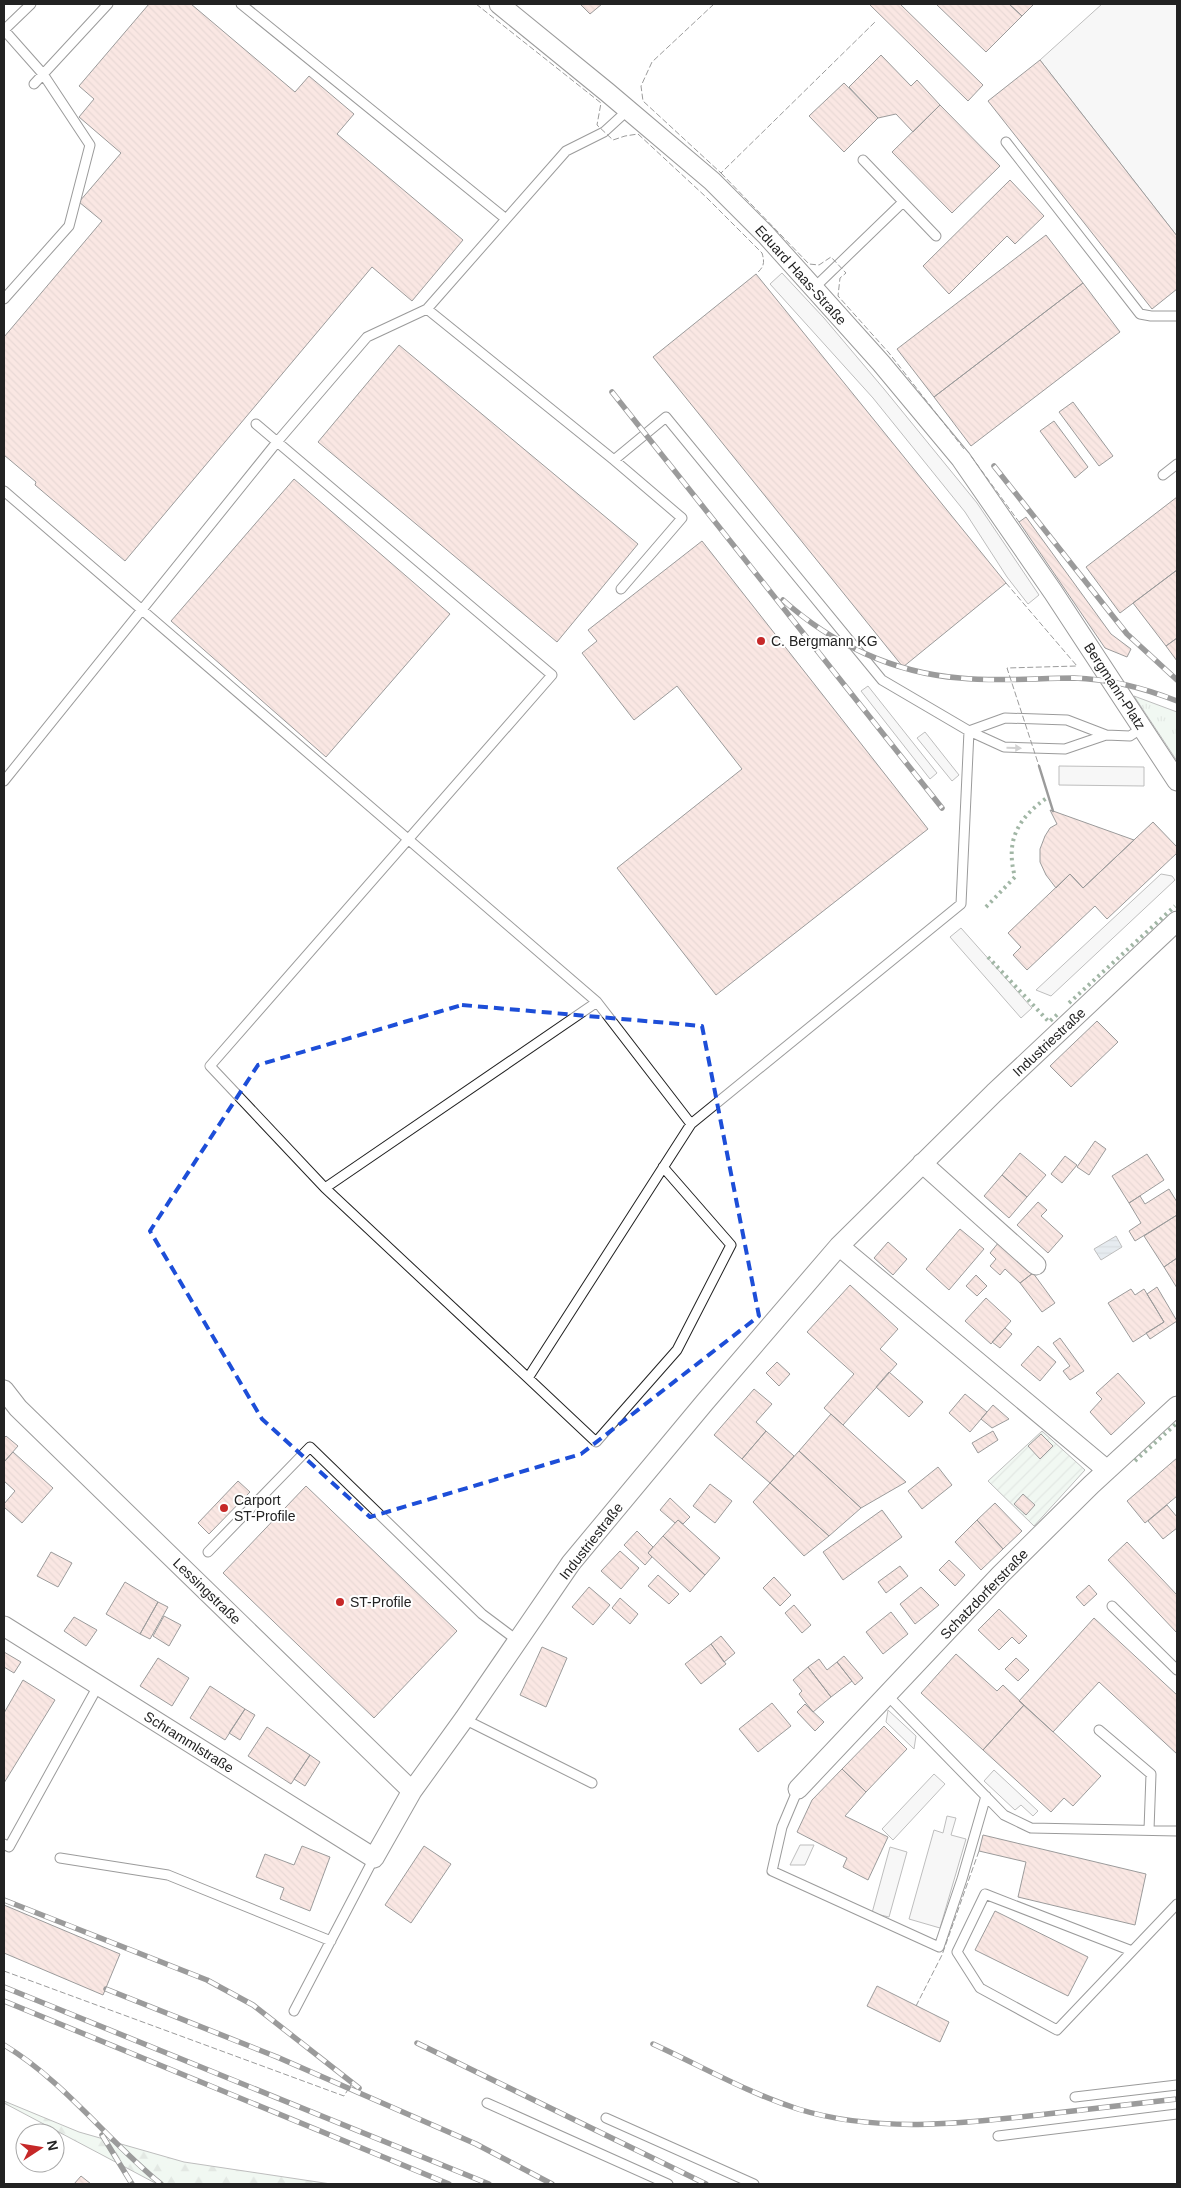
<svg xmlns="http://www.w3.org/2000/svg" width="1181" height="2188" viewBox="0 0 1181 2188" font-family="Arial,sans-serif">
<defs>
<pattern id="grass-tufts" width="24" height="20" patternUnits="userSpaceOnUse" patternTransform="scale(1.25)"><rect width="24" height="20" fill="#e0efe3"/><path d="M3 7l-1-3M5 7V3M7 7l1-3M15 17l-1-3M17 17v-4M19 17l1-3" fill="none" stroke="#c0cdc2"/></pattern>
<pattern id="forest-firs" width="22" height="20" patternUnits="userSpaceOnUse" patternTransform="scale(1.25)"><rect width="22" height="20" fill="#e0efe3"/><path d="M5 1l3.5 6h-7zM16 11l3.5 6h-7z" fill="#c0cdc2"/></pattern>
<pattern id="garden-furrows" width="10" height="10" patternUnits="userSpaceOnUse" patternTransform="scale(1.25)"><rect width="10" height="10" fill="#e0efe3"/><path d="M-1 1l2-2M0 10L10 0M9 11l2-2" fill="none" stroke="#c0cdc2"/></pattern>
<pattern id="water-rules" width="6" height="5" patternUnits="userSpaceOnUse" patternTransform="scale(1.25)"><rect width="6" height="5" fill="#c7d3dd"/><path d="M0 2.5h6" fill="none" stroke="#abb5bd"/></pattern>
<pattern id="building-back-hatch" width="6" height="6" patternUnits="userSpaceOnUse" patternTransform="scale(1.25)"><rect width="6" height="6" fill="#f3c9c0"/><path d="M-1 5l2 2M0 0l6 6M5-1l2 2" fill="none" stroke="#d0aca5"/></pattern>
</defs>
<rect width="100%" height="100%" fill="#fff"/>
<path fill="url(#grass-tufts)" stroke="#6f6f6f" d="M1134 696 1177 712V761Z"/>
<path fill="url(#forest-firs)" stroke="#6f6f6f" d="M4 2101 79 2132 184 2162 331 2184H157L4 2103Z"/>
<path fill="url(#garden-furrows)" stroke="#6f6f6f" d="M1042 1431 1085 1470 1034 1526 988 1481Z"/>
<path fill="#ededed" stroke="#6f6f6f" d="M1102 4H1177V236L1040 60Z
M782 273 824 318 884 389 977 503 1039 595 1028 604 1007 577 965 512 873 398 770 284Z
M868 686 937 773 930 779 861 691Z
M925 732 959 775 952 781 917 738Z
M1059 766 1144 767V786L1059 785Z
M1161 874 1172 876 1175 880 1051 996 1036 990Z
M961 928 1032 1008 1021 1018 950 937Z
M888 1710 916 1736 914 1749 886 1722Z
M994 1770 1038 1811 1033 1816 1021 1805 1015 1810 984 1781Z
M934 1774 945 1784 893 1840 882 1829Z
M947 1816 956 1818 951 1835 966 1839 940 1928 909 1919 934 1830 943 1833Z
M800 1845H814L805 1865H790Z
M890 1847 907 1852 889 1917 872 1913Z"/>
<path fill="url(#water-rules)" stroke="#6f6f6f" d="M1116 1236 1122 1247 1101 1260 1094 1249Z"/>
<path fill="url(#building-back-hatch)" stroke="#222" d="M149 4H191L295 92 309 76 354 114 337 134 463 240 412 301 372 267 125 561 35 485 36 482 4 455V337L102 221 79 202 121 153 79 117 94 99 79 86Z
M580 4H602L590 14Z
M869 4H900L983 85 968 101Z
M936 4H1009L1022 16 986 52Z
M1009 4H1034L1022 16Z
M881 55 911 86 917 80 940 105 913 132 896 114 878 118 849 87Z
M1040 60 1177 236V289L1152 309 988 101Z
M844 83 878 118 844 152 809 116Z
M940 105 1000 166 952 213 892 152Z
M1010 180 1044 216 1015 244 1007 236 949 294 923 266Z
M1046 235 1083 283 934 397 897 349Z
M756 274 1006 583 903 667 653 357Z
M1083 283 1120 332 971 446 934 397Z
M399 345 638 544 557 642 318 442Z
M1073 402 1113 456 1099 466 1059 412Z
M1054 421 1088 467 1075 478 1040 431Z
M294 479 450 614 326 757 171 621Z
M1177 497V570L1120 613 1086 567Z
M1026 517 1111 634 1131 649 1127 657 1105 648 1019 522Z
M702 541 928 829 716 995 617 868 742 769 677 686 634 720 582 653 597 641 588 630Z
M1177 570V638L1166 646 1133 603Z
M1177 638V661L1166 646Z
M1050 810 1053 811 1134 840 1083 888 1070 874 1056 888 1046 875 1040 862V849L1045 836 1050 828 1057 824Z
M1153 822 1177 847V853L1107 919 1095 906 1027 970 1013 955 1021 947 1008 933 1070 874 1083 888Z
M1097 1021 1118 1042 1071 1087 1050 1066Z
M1095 1141 1106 1149 1089 1175 1077 1167Z
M1020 1153 1046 1175 1027 1197 1002 1175Z
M1147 1154 1164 1180 1129 1203 1112 1176Z
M1065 1156 1077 1165 1062 1183 1051 1174Z
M1002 1175 1027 1197 1009 1218 984 1196Z
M1169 1189 1177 1202V1215L1135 1241 1129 1231 1141 1223 1129 1203 1140 1196 1145 1204Z
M1038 1202 1047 1210 1041 1216 1063 1236 1048 1253 1017 1225Z
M1177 1215V1258L1164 1267 1144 1236Z
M960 1229 984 1249 949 1290 926 1269Z
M888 1242 907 1259 893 1275 874 1258Z
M999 1242 1033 1273 1020 1283 1005 1269 1000 1275 990 1266 996 1259 990 1253Z
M1177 1258V1288L1164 1267Z
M1033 1273 1055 1303 1042 1312 1020 1283Z
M976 1275 987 1286 977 1296 966 1286Z
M850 1285 898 1329 880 1349 897 1364 843 1425 824 1408 854 1374 807 1332Z
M1157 1287 1177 1321 1150 1339 1146 1333 1164 1322 1147 1294Z
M1131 1289 1135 1295 1144 1289 1164 1322 1133 1342 1108 1303Z
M986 1298 1011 1321 991 1344 965 1321Z
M1005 1328 1012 1334 1000 1348 992 1342Z
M1060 1338 1084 1371 1070 1380 1063 1371 1070 1366 1053 1343Z
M1038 1346 1056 1362 1040 1381 1021 1365Z
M777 1362 790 1374 779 1386 766 1373Z
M889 1372 923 1402 909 1417 876 1387Z
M1118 1373 1145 1403 1111 1435 1090 1412 1102 1399 1096 1393Z
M754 1389 772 1404 756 1422 766 1431 742 1459 714 1435Z
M965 1394 987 1412 970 1432 949 1413Z
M993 1405 1009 1419 992 1428 981 1419Z
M831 1414 843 1425 906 1482 861 1508 799 1451Z
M766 1431 794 1456 770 1483 742 1459Z
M993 1431 998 1440 978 1453 972 1443Z
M1041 1434 1053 1446 1040 1459 1028 1446Z
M6 1436 18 1446 4 1462V1438Z
M799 1451 861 1508 829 1536 770 1483Z
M13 1452 53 1488 22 1523 4 1507V1504L15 1491 4 1481V1462Z
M1177 1458V1496L1145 1523 1127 1501Z
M938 1467 952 1485 922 1509 908 1491Z
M238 1481 250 1492 209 1534 198 1523Z
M770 1483 829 1536 804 1556 753 1502Z
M710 1484 732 1501 715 1523 693 1506Z
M306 1486 457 1631 374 1718 223 1573Z
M1023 1494 1035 1505 1026 1515 1014 1504Z
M670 1498 690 1517 683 1524 678 1520 675 1523 660 1510Z
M995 1503 1022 1531 1003 1549 977 1520Z
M1167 1505 1177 1517V1528L1163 1539 1148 1521Z
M882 1510 902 1537 843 1580 823 1552Z
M678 1520 720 1558 705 1575 663 1536Z
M977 1520 1003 1549 981 1570 955 1542Z
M637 1531 653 1547 648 1553 652 1557 645 1565 624 1545Z
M663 1536 705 1575 690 1592 648 1553Z
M1127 1542 1177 1595V1633L1108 1560Z
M620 1551 639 1568 621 1589 601 1571Z
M51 1552 72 1563 58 1587 37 1576Z
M949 1560 965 1575 955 1586 939 1570Z
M900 1566 908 1576 886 1593 878 1582Z
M658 1575 679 1594 669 1604 648 1586Z
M774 1577 791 1595 780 1606 763 1588Z
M125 1582 158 1602 140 1634 106 1614Z
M1089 1585 1097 1594 1084 1606 1076 1597Z
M589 1587 610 1605 593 1625 572 1607Z
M921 1587 939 1605 915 1624 900 1604Z
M620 1598 638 1614 630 1624 612 1608Z
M158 1602 168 1607 150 1639 140 1634Z
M794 1605 811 1625 802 1633 785 1613Z
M999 1609 1027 1636 1019 1644 1012 1637 999 1650 978 1630Z
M891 1612 908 1634 883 1654 866 1632Z
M164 1616 181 1625 169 1646 153 1636Z
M74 1617 97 1630 86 1646 64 1631Z
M1094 1618 1177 1695V1754L1099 1682 1053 1732 1019 1701Z
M721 1636 735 1653 724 1662 711 1644Z
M711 1644 726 1664 701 1684 685 1664Z
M542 1647 567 1658 546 1707 520 1695Z
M4 1652 21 1662 14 1673 4 1667Z
M956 1654 997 1691 1003 1685 1024 1705 983 1750 921 1693Z
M844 1656 863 1678 855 1685 837 1662Z
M158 1658 189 1678 172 1706 140 1686Z
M1016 1658 1029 1670 1018 1681 1005 1669Z
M819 1659 827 1670 837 1662 852 1681 831 1697 808 1667Z
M808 1667 831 1697 813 1712 799 1694 802 1691 793 1680Z
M23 1680 55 1700 4 1783V1713Z
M210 1686 245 1709 225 1740 190 1718Z
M772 1703 791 1726 758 1752 739 1729Z
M805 1704 824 1722 815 1731 797 1712Z
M1024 1705 1101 1776 1073 1806 1064 1798 1051 1812 983 1750Z
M245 1709 255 1715 240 1740 229 1733Z
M884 1726 907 1749 866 1792 842 1769Z
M267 1727 310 1755 291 1784 248 1756Z
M310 1755 320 1762 305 1786 294 1779Z
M842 1769 866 1792 845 1816 888 1837 868 1880 843 1867 847 1858 797 1832 812 1800Z
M983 1835 1146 1874 1135 1925 1018 1897 1026 1862 979 1851Z
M302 1846 330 1857 310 1911 280 1899 284 1888 256 1877 265 1854 294 1865Z
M424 1846 451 1864 411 1923 385 1905Z
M4 1905 120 1954 103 1995 4 1953Z
M995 1911 1088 1957 1068 1996 975 1950Z
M877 1986 949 2022 940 2042 867 2006Z
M81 2176 91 2184H74Z"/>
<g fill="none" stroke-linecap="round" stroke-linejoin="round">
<defs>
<path id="lane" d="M241 4 506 219
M34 84 108 4
M1006 142 1140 314 1151 316H1177
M863 160 936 236
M814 288 903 202
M4 299 69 226 90 145 43 74 4 30 31 4
M256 424 552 675 210 1066 325 1188 528 1378 691 1124
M1163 475 1177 464
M4 491 597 1002 691 1124 961 904 969 731 882 680 666 417 614 460
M621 589 682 518 614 460 427 309 566 151 604 132 628 110
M969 731 1004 747 1065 749 1106 735 1130 736 1142 728
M969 731 1005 718 1067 720 1106 735
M4 781 277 442 367 337 427 309
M325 1188 597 1002
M528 1378 596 1442 677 1350 731 1245 663 1167
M208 1552 310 1447 482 1614 518 1641
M1112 1606 1177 1670
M888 1696 1004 1815 1031 1828 1177 1831
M464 1719 592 1783
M1099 1730 1151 1774 1149 1830
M798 1789 782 1827 772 1871 939 1947 962 1879 986 1796
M4 1844 9 1847 98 1686
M60 1858 168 1875 331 1941
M1132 1951 985 1894 957 1952 980 1988 1057 2030 1177 1904
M294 2011 374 1858
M1075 2097 1177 2085
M487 2103 668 2184
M606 2118 754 2184
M998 2136 1177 2114"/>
<path id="street" d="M499 4 607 92 712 181 766 235 881 363 961 459 1053 592 1177 781
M922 1163 1036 1265
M839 1246 1107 1470
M4 1390 18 1408 412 1791
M4 1626 374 1858 412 1791 464 1719 571 1563 705 1402 839 1246 994 1093 1177 921
M798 1789 1000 1575 1091 1485 1177 1406"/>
</defs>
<use href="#lane" stroke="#222" stroke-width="11"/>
<use href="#street" stroke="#222" stroke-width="21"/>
<use href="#lane" stroke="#fff" stroke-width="9"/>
<use href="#street" stroke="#fff" stroke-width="19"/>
<defs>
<path id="rail" d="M612 392 942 808
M994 466 1127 634 1177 680
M783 600C832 644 894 673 960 678 998 682 1036 678 1074 678 1110 679 1144 688 1177 701
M4 1900 207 1980 253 2005 359 2088
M4 1987 489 2184
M106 1989 277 2057 476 2144 552 2184
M4 2001 449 2184
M417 2043 706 2184
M653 2044C701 2066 748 2093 798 2109 876 2133 959 2124 1038 2115 1085 2110 1131 2104 1177 2099
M4 2045C64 2081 107 2140 161 2184
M102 2135 132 2184"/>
</defs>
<use href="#rail" stroke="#222" stroke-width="5.5"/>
<use href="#rail" stroke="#fff" stroke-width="4" stroke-dasharray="11" stroke-linecap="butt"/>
<path stroke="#2f5e38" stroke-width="4" stroke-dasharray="2.5 4" stroke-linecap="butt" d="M986 907 1015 877C1005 840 1018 818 1048 797
M988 957 1049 1022 1060 1012
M1069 1003 1175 906
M1135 1461 1177 1423"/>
<path stroke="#222" stroke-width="1" stroke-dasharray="6 2.5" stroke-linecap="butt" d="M476 4 601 103 597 125 613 140 625 136 638 134 706 197 762 253C765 263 764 267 756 274
M714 4 652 62 641 86 643 101 721 173 876 21
M721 173 809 264 819 265 831 257 846 273 840 278 838 296 889 353 964 449
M971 456 1019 522
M1006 583 1077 666 1007 668 1039 766
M4 1971 344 2096 352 2083
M916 2006 942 1955 979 1851"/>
<path stroke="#222" stroke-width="2.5" d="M1039 766 1053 811"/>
</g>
<defs><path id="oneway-solid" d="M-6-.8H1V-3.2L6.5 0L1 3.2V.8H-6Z" transform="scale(1.25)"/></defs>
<use fill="#9c9c9c" href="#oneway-solid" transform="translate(1014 748) rotate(1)"/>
<path d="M0 0H1181V2188H0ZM462 1005 702 1026 759 1316 581 1454 370 1517 262 1419 150 1231 258 1065Z" fill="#fff" fill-opacity=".55" fill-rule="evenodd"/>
<path fill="none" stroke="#1d4ed8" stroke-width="4" stroke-dasharray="10 6" stroke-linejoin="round" d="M462 1005 702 1026 759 1316 581 1454 370 1517 262 1419 150 1231 258 1065Z"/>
<g fill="#c62828" stroke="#fff" stroke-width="2">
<circle cx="761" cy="641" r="5"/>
<circle cx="224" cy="1508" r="5"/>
<circle cx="340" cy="1602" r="5"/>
</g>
<g text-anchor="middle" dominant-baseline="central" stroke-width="4" stroke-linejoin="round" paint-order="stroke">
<g font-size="14" fill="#222" stroke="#fff">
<text transform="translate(801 275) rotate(48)">Eduard Haas-Straße</text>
<text transform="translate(1115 686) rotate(57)">Bergmann-Platz</text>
<text transform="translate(1049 1042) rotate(-43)">Industriestraße</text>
<text transform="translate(591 1541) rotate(-52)">Industriestraße</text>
<text transform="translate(207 1591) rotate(44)">Lessingstraße</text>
<text transform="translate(984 1594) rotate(-46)">Schatzdorferstraße</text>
<text transform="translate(189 1742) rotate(32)">Schrammlstraße</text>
</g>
<g font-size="14" fill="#222" stroke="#fff" text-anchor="start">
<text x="771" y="641">C. Bergmann KG</text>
<text x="234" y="1500">Carport<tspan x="234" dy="16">ST-Profile</tspan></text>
<text x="350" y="1602">ST-Profile</text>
</g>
</g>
<rect width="1181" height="2188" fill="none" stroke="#222222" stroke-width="10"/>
<g transform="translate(40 2148) rotate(78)"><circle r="24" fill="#ffffff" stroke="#a7a7a7"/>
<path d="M0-4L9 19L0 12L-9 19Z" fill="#c62828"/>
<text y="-8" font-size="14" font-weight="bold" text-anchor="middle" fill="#222222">N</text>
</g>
</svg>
